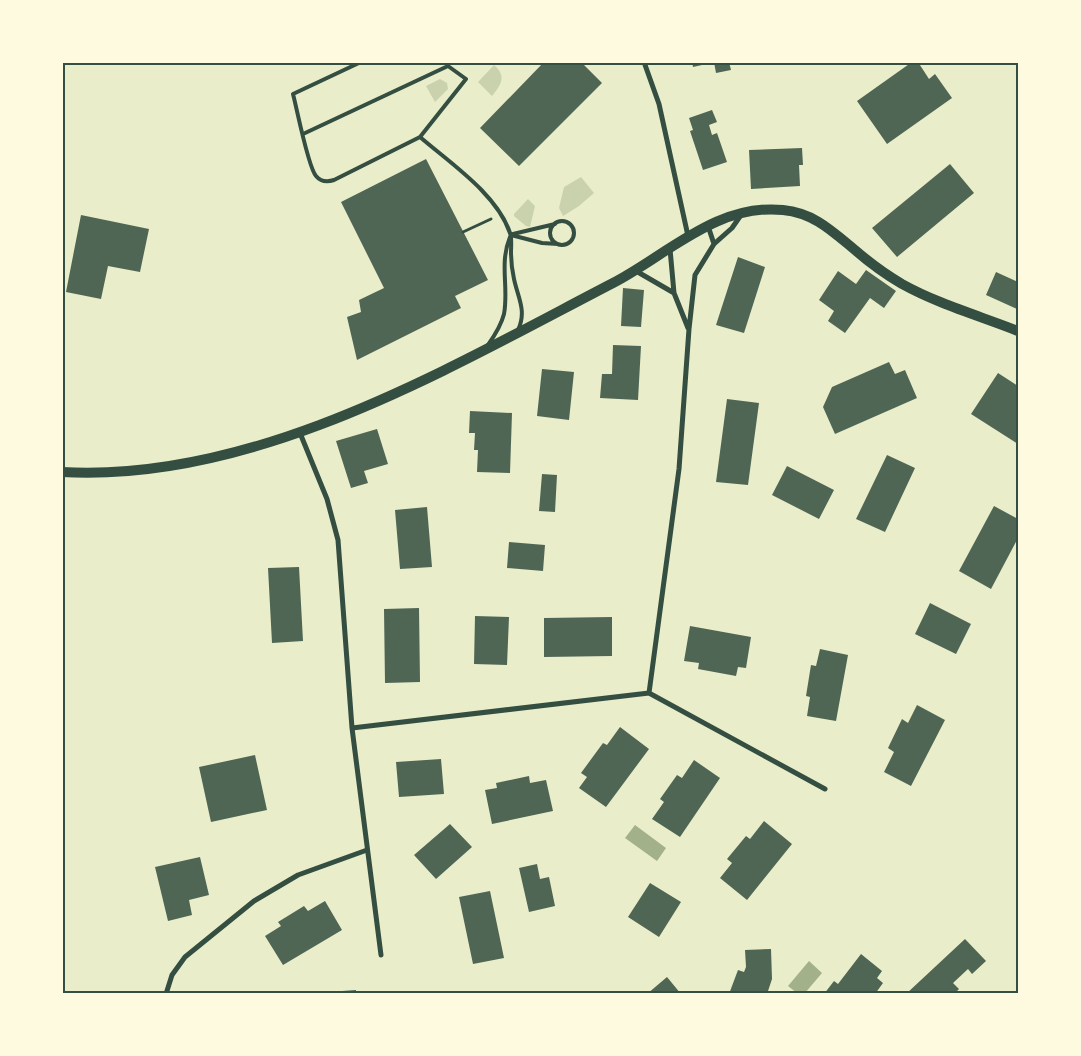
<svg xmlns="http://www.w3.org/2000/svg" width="1081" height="1056" viewBox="0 0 1081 1056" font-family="Bitter,serif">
<rect width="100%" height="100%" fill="#e9edc9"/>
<path fill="#cad2ad" d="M494 65C507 76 501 85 492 96L478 82Z
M440 79 447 83 448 89 435 102 426 86Z
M581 177 594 193 579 206 563 216 559 208 564 187Z
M528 199 535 206 530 227 526 226 514 216V214Z"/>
<path fill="#a3b18a" d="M635 825 666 848 657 861 625 838Z
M809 961 822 973 805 993H797L788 986Z"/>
<path fill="#4f6655" d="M544 62H581L602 83 519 166 480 128Z
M692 62H710L711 63 693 67Z
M714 62H729L731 70 716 73Z
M912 62H918L929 79 935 74 952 98 887 144 857 101Z
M712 110 717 122 709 125 712 135 717 133 727 162 703 170 690 131 693 130 689 118Z
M802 148 803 165H799L800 186 751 189 749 150Z
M426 159 488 280 455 296 461 308 357 360 347 317 361 312 359 300 384 288 341 202Z
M950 164 974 193 897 257 872 228Z
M81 215 149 229 140 272 108 266 101 299 66 292Z
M738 257 765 267 744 333 716 325Z
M866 270 896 291 884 308 870 298 845 333 828 321 834 311 819 300 838 271 856 284Z
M996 272 1018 282 1017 309 986 295Z
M623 288 644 290 641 327 621 326Z
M613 345 641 346 638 400 600 398 602 374H612Z
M889 362 895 374 905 370 917 398 835 434 823 407 832 387Z
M542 369 574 372 569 420 537 416Z
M998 373 1018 386V444L971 414Z
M727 399 759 403 748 485 716 482Z
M470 411 512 413 510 473 477 472 478 450H474L475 433H469Z
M377 429 388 464 364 471 368 483 351 488 336 441Z
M887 455 915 468 885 532 856 519Z
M787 466 834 490 819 519 772 495Z
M542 474 557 475 555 512 539 511Z
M994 506 1018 519V538L991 589 959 571Z
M427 507 432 567 400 569 395 510Z
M509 542 545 545 543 571 507 568Z
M299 567 303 641 272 643 268 568Z
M930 603 971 624 956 654 915 634Z
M419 608 420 682 385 683 384 609Z
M475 616 509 617 507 665 474 664Z
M612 617V656L544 657V618Z
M690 626 751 637 746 668 738 667 736 676 698 669 699 663 684 661Z
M820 649 848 655 836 721 807 716 810 697 806 696 811 665 816 666Z
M917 705 945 720 911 786 884 772 894 752 888 748 902 719 908 723Z
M620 727 649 749 606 807 579 788 587 777 581 773 603 743 607 745Z
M255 755 267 810 211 822 199 767Z
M441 759 444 794 399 797 396 762Z
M694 760 720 778 680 837 652 819 664 802 660 799 677 775 682 778Z
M529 776 530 783 546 780 553 811 492 824 485 790 497 788 496 783Z
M764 821 792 844 747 900 720 878 732 863 727 859 746 836 750 839Z
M450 824 472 847 436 879 414 855Z
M200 857 209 895 189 900 192 915 168 921 155 867Z
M537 864 540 879 549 877 555 906 529 912 519 868Z
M650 883 681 902 659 937 628 917Z
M490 891 504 958 473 964 459 897Z
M325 901 342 930 283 965 265 936 281 926 278 922 304 906 308 911Z
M965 939 986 961 972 974 968 969 953 983 959 989 954 994H906Z
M771 949 772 979 767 994H729L738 970 744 972 746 967 745 950Z
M861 954 882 971 877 978 883 983 875 994H824L834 981 838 984Z
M667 977 681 994H647Z
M356 990V994H328V992Z"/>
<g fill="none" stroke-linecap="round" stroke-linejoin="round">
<path stroke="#344e41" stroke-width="3" d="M463 232 491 219"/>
<path stroke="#344e41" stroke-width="4" d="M303 134 448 66 466 79 420 137 334 180C328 182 321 182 316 176 308 167 297 109 293 94L361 62
M420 137C450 163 497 194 510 233 512 239 511 246 511 252 511 261 512 270 514 279 518 298 527 311 518 330
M550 233a12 12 0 1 1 24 0a12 12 0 1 1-24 0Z
M513 234 555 224
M511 235 542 243 558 244
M488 345C495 335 501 326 504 314 509 287 499 264 510 237"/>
<path stroke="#344e41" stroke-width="5" d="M644 62 659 104 688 236
M708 226 714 244
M670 249 674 293 688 328
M636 271 674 293
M300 433 327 499 338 540 352 728 381 955
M649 693 679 469 689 329 695 275 714 244 732 228 741 215
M352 728 649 693 825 789
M166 994 172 975 185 957 254 901 298 875 367 850"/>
<path stroke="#344e41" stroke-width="10" d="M62 472C255 483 447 369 613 283 667 255 717 203 783 210 814 213 832 231 855 250 870 263 885 274 902 284 938 304 980 316 1018 331"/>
</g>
<rect width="1081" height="1056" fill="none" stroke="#fefae0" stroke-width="128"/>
<rect x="64" y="64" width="953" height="928" fill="none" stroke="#344e41" stroke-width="2"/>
</svg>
